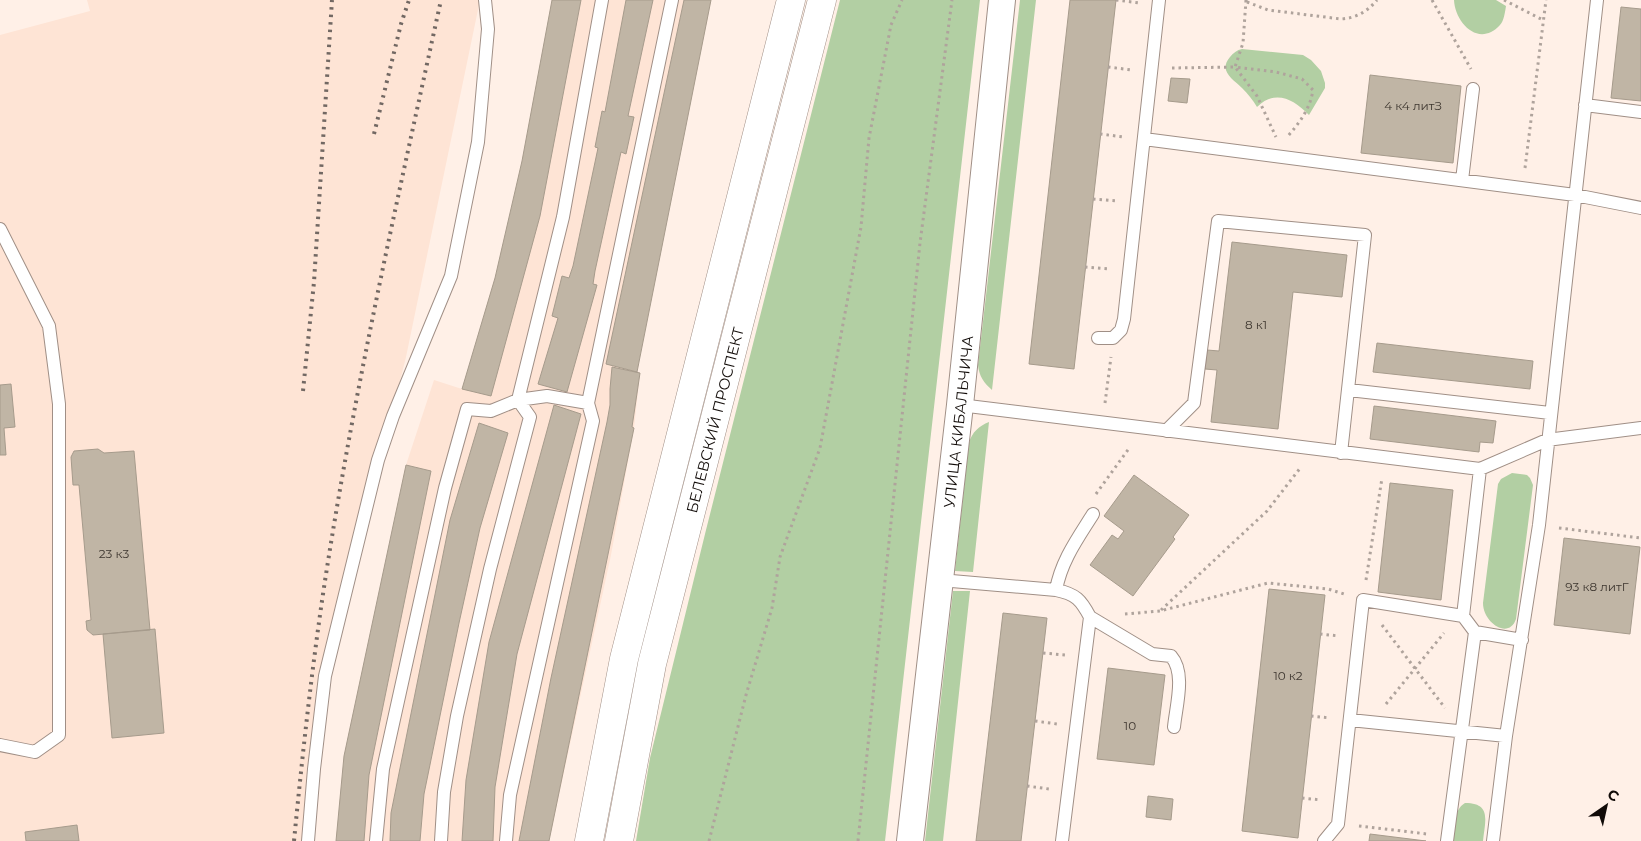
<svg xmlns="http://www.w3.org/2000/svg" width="1641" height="841" viewBox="0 0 1641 841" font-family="Montserrat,sans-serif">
<rect width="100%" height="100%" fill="#fff0e7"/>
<path fill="#fee4d5" d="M87 0H480L406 357 322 690 307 841H0V35L90 11Z
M552 0H711L637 371 640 373 634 428 611 555 549 841H336L344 756 406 465 434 380 462 389 495 278 522 161Z"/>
<path fill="#b2cfa3" d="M840 0H980L885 841H636L650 758 706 530Z
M1020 0H1036L992 390C984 383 979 376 978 365Z
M1454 0H1496L1506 6C1505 12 1504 21 1500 25 1479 48 1455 23 1454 0Z
M1242 49 1303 55 1311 60 1321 71 1325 83V88L1309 115C1294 99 1275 89 1257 107 1253 100 1248 94 1242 88 1233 79 1218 71 1230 57 1233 53 1237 50 1242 49Z
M989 422 973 572 955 571 969 443C972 432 979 426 989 422Z
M1512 473 1527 475 1530 478 1533 485 1516 619C1509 640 1483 623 1483 603L1498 484 1501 479Z
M953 591H970L943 841H925Z
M1465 803C1492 803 1485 821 1483 841H1453C1455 828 1453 810 1465 803Z"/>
<path fill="#c0b5a5" stroke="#a69b8c" d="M552 0H581L540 216 491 396 462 389 495 278 522 161Z
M626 0H653L628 116 634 117 626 154 621 152 595 271 593 284 597 285 567 392 538 384 558 318 552 316 562 276 569 278 573 266 598 148 595 147 602 111 605 112Z
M684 0H711L637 372 606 364Z
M1070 0H1116L1074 369 1029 364Z
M1621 7 1641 9V101L1611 98Z
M1370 75 1461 86 1453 163 1361 153Z
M1171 78 1190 79 1187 103 1168 101Z
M1232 242 1347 255 1342 297 1293 292 1278 429 1211 422 1217 370 1205 369 1207 350 1219 351Z
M1377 343 1533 361 1530 389 1373 372Z
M612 367 640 373 632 427 634 428 549 841H519L551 678 607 422 610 405V389Z
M11 384 15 427 4 428 6 455H0V385Z
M554 405 581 414 517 654 495 787 493 841H462L466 780 489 642Z
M1374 406 1496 421 1493 443 1480 442 1479 452 1370 439Z
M479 423 508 433 480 528 459 623 424 794 420 841H390L391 813 450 520Z
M98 449 104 453 134 451 150 630 93 635 87 630 86 621 91 620 79 485H73L71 457 74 451Z
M406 465 431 471 369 775 364 841H336L344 756Z
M1134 475 1189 515 1173 537 1175 539 1133 596 1090 565 1112 535 1118 539 1124 531 1104 516Z
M1390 483 1453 490 1441 600 1378 592Z
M1564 538 1640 547 1630 634 1554 625Z
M1269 589 1325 595 1298 838 1242 831Z
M1003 613 1047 618 1035 721 1021 841H976Z
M155 629 164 733 112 738 103 634Z
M1108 668 1165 675 1154 765 1097 759Z
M1148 796 1173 799 1171 820 1146 817Z
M77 825 79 841H26L25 832Z
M1370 834 1426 841H1369Z"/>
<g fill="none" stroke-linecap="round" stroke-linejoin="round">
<defs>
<path id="service" d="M1585 105 1641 112
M1144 139 1575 195 1641 208
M1462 180 1473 89
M0 229 49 326 59 404V735L35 752 0 745
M1098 338H1113L1121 330 1124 319 1159 0
M1349 390 1550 413
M960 405 1480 469 1547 440 1641 428
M1166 431 1194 403 1218 221 1365 235 1341 453
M940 580 1056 590C1076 594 1081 600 1090 617L1062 841
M1056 590C1061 561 1078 538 1093 514
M1463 616 1480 469
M1090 617 1152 654 1171 656C1186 673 1176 706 1174 727
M1350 720 1506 736
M308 841 314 769 325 676 378 460 393 416 451 276 478 142 488 29 485 0
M376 841 383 769 445 488 467 409 491 411 518 400 547 396 588 403
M441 841 444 792 457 716 490 569 530 417 518 400 563 217 602 0
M506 841 510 795 593 421 588 403 672 0
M1324 841 1338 824 1363 600 1463 616 1475 632 1522 640
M1447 841 1475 632
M1493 841 1506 736 1539 525 1597 0"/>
<g id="minor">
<path id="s1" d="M910 841 960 405 1002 0"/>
</g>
<g id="tertiary">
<path d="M589 841 624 659 791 0"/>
<path id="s2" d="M619 841 652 664 822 0"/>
</g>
</defs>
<use href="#service" stroke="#a08f86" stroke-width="14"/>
<use href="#minor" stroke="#a08f86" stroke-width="28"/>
<use href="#tertiary" stroke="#a08f86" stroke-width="29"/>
<path stroke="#afa39c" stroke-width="3" stroke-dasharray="2.5 4" stroke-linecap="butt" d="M1116 0 1140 3
M1246 0 1243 43 1235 67 1276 72 1302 79 1313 90C1310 109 1300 122 1288 136
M1432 0 1471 69
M1504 0 1543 20
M1247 2 1268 10 1341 19C1356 18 1367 12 1377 0
M1108 67 1132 70
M1172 68 1235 67 1257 96 1276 137
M1100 134 1124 137
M1525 168 1546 0
M1093 199 1117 201
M1085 267 1109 269
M1105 403 1111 357
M1096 494 1130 447
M1559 528 1641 538
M1366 580 1382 478
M1161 610 1267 511 1301 467
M1125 614 1160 611 1268 583 1328 589 1344 594
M1382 625 1445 708
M1320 634 1339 636
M1043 653 1065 655
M1386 704 1444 633
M1311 716 1330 718
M1035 721 1057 724
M1027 786 1049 789
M1302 798 1321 800
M1359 826 1427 834
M709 841 746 695 772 608 780 557 820 448 861 227 869 138 891 25 902 0
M858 841 920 243 952 0"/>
<use href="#service" stroke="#fff" stroke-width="12"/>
<use href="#minor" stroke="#fff" stroke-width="26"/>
<use href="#tertiary" stroke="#fff" stroke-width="28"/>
<path stroke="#726863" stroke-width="4" stroke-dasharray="2.5 5" stroke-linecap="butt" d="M374 134 401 24 409 0
M303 391 314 282 332 0
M294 841C302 759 311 676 323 594 353 394 398 197 441 0"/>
</g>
<g text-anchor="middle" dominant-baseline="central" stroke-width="4.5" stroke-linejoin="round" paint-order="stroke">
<g font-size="12" fill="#3d362f">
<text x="1413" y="105">4 к4 литЗ</text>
<text x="1256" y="324">8 к1</text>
<text x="114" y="553">23 к3</text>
<text x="1597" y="586">93 к8 литГ</text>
<text x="1288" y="675">10 к2</text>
<text x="1130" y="725">10</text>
</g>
<g font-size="15" fill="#110b08" stroke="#fff0e7">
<text stroke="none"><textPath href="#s2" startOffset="432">БЕЛЕВСКИЙ ПРОСПЕКТ</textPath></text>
<text stroke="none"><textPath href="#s1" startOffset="422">УЛИЦА КИБАЛЬЧИЧА</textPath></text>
</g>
</g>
<g transform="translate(1606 806) rotate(34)" stroke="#fff0e7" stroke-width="4" paint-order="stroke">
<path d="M0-4L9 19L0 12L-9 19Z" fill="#110b08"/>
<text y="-8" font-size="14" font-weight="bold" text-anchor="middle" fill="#110b08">С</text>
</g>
</svg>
